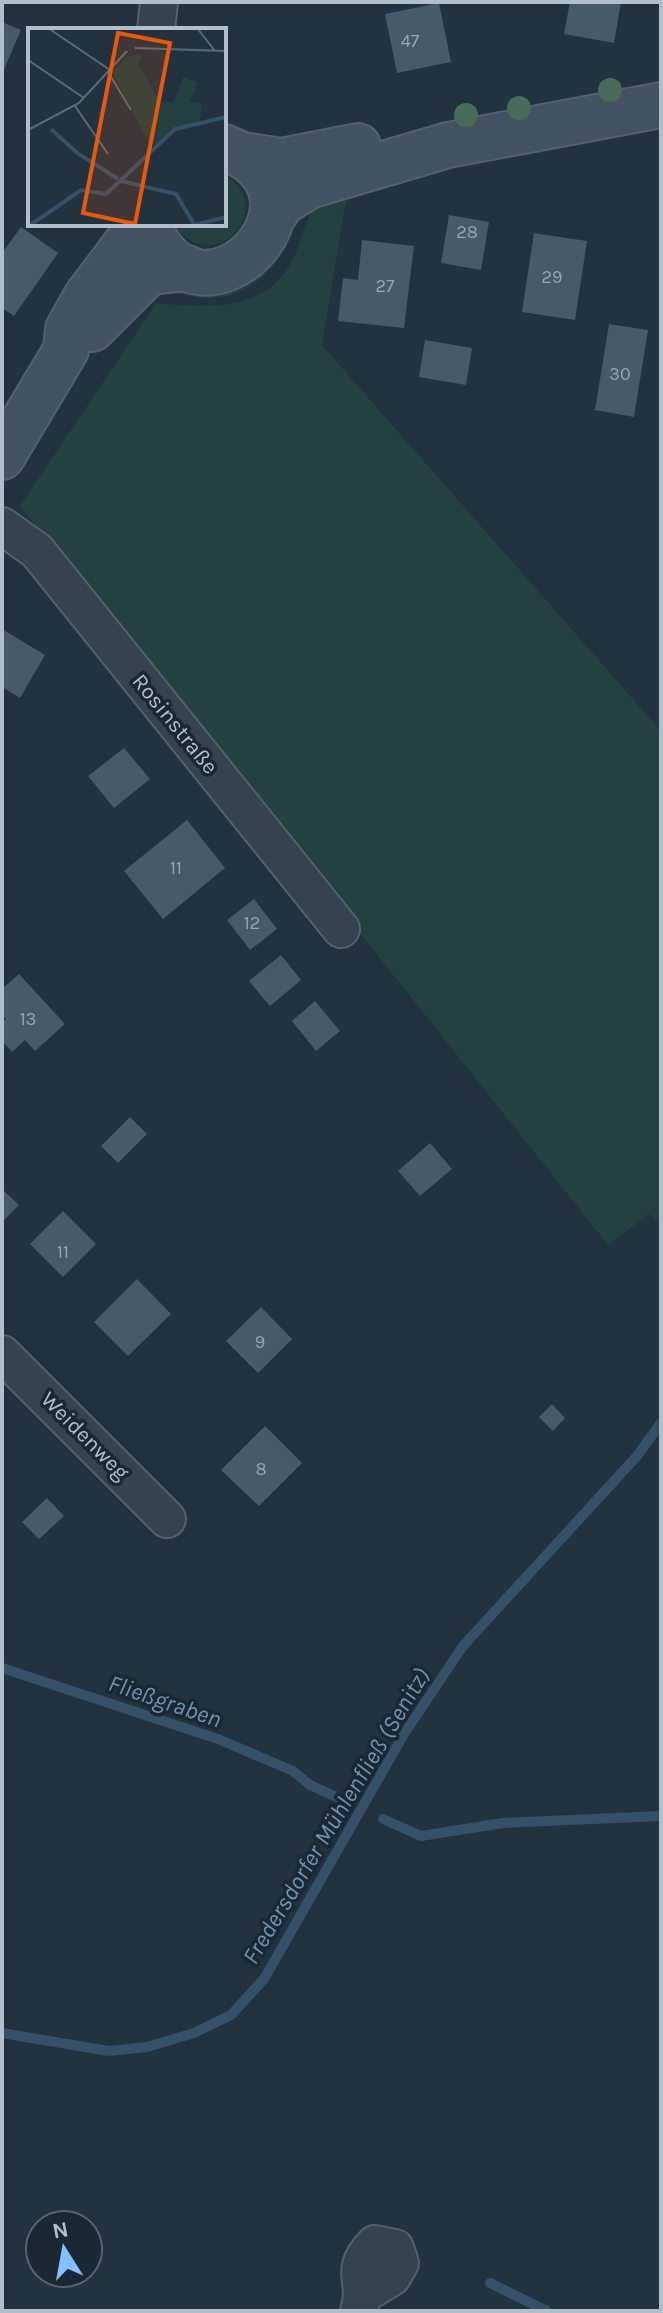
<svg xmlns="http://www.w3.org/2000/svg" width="663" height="2313" viewBox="0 0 663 2313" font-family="Karla,sans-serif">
<rect width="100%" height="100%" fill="#22323f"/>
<path fill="#244040" d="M224 174C281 208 211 282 174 224H224Z
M346 200 322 345 661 731V1227L649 1214 608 1245 20 506 156 303C206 308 267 313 293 259 301 243 304 222 314 208Z
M300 214C280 277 235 317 167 289Z"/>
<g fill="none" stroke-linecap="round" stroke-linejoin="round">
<path stroke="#355067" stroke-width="10" d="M2 1668 218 1739 293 1771 310 1785 343 1800
M383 1819 421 1836 503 1823 661 1816
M2 2033 109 2051 147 2047 194 2033 231 2015 264 1979 404 1734 463 1646 637 1456 661 1423
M490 2283 547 2311"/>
</g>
<path fill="#485968" d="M570 2H621L614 43 564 34Z
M439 3 451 62 397 73 385 14Z
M2 22 21 30 2 74Z
M449 215 489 222 481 270 441 263Z
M21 227 58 253 14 316 2 308V253Z
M534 233 587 241 575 320 522 312Z
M362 240 414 246 404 328 338 321 343 278 358 280Z
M609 324 648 330 634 417 595 410Z
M425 340 472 348 466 385 419 377Z
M2 629 45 655 20 698 2 687Z
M124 748 150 779 114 808 88 776Z
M187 820 225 868 163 919 124 871Z
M254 899 277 929 250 950 227 920Z
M281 955 301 980 270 1006 249 981Z
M19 974 65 1024 35 1051 25 1040 12 1052 2 1041V1022L6 1019 2 1015V989Z
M315 1001 340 1031 316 1051 292 1021Z
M130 1117 147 1134 118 1163 101 1146Z
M430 1143 452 1169 420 1196 398 1171Z
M2 1189 19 1205 2 1222Z
M63 1211 96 1244 63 1277 30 1244Z
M137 1279 171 1314 128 1356 94 1322Z
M261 1307 292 1339 258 1373 226 1341Z
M552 1404 565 1418 553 1431 539 1417Z
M265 1426 302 1463 259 1506 221 1470Z
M47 1498 64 1516 39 1539 22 1522Z"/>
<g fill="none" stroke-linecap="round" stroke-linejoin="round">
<defs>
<path id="street" d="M156 30 159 2
M2 526 37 551 341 929
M2 1354 167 1519
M359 2311C369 2279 347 2272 375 2244L395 2248 400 2263 392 2277 364 2294"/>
<path id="secondary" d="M242 155 281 161 358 146
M272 217 283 202 309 186 448 145 661 105
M148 224C199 351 350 195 224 147
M92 329 146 275 157 271 187 268
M2 457 66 350 68 329 86 297 141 224"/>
</defs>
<use href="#street" stroke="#54616d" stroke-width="40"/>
<use href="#secondary" stroke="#54616d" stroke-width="48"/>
<use href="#street" stroke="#36434f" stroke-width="36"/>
<use href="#secondary" stroke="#445362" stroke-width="44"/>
</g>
<g fill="#486c59">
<circle cx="610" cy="90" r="12"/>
<circle cx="519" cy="108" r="12"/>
<circle cx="466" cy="115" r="12"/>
</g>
<g text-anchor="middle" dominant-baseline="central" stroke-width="7" stroke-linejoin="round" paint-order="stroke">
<g font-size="18" fill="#98a5b2">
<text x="410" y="41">47</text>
<text x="467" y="232">28</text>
<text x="552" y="277">29</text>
<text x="385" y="286">27</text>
<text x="620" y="374">30</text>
<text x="176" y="868">11</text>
<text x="252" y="923">12</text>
<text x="28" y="1019">13</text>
<text x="63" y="1252">11</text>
<text x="260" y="1342">9</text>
<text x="261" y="1469">8</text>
</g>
<g font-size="22" fill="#b2beca" stroke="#1b2834">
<text transform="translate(175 724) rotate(51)">Rosinstraße</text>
<text transform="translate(85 1436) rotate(45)">Weidenweg</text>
</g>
<g font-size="24" font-style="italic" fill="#7093af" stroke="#1b2834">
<text transform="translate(165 1701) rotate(19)">Fließgraben</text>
<text transform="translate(336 1816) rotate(-59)">Fredersdorfer Mühlenfließ (Senitz)</text>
</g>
</g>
<g transform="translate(28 28)">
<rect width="198" height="198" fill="#22323f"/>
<path d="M114 26 110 37 132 74H146L155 49 169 54 162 74 174 75 172 94 147 100 128 119 119 111 84 44 99 29Z" fill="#244040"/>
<path fill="none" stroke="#355067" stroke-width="4" d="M23 101 49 125 90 151M93 153 148 166 167 198M166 197 198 189M1 198 53 162 78 166 147 101 198 89"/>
<path fill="none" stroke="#5c6a77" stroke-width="2" d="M20 0 82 42M169 0 187 23M107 20 198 23M0 32 56 70M80 44 103 82M47 78 80 126M0 102 51 75 99 23"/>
<path fill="#e8590c" fill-opacity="0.15" stroke="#e8590c" stroke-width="4" d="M90 5 142 15 107 196 55 185Z"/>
<rect width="198" height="198" fill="none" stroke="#b2beca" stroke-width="4"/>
</g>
<rect width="663" height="2313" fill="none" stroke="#b2beca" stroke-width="8"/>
<g transform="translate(64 2249) rotate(349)"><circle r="38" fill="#1b2834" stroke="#576470" stroke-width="2"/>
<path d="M0-6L14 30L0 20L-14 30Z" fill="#83c0fe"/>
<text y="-12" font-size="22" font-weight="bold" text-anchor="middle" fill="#b2beca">N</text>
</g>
</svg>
